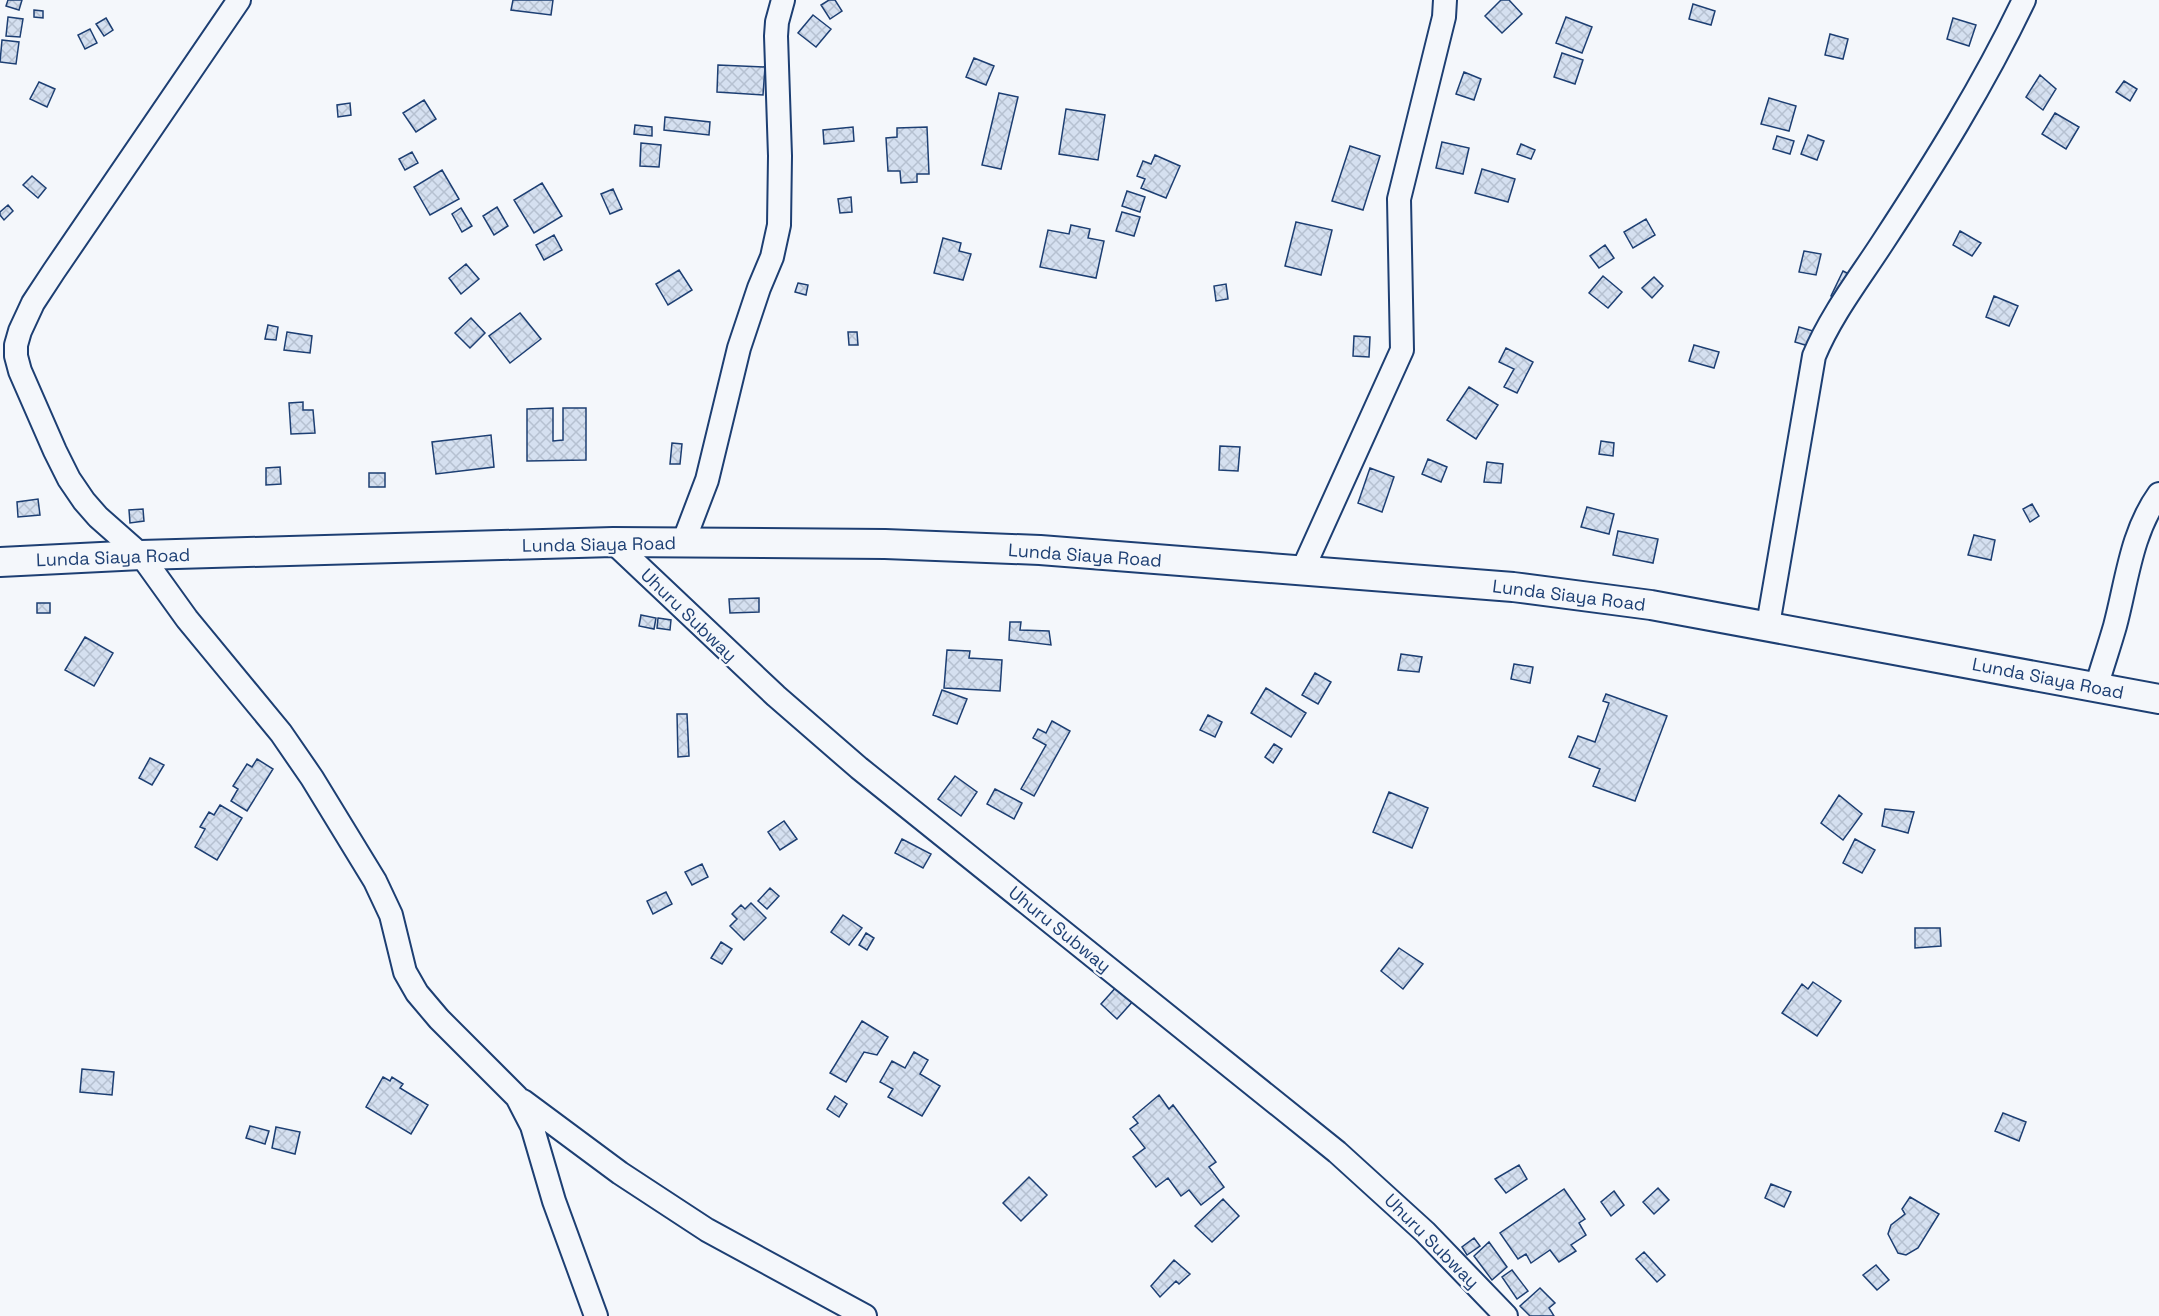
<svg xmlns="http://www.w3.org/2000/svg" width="2159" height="1316" viewBox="0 0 2159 1316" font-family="'Space Grotesk',sans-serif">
<defs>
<pattern id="building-cross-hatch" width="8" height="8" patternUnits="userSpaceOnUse" patternTransform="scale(1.5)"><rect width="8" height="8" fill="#d5e0f0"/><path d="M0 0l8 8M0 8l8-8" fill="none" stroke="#b6c1d1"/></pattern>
</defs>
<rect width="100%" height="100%" fill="#f4f7fb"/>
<path fill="url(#building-cross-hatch)" stroke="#1d3f73" stroke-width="1.5" d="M8 0H22L19 10 6 6Z
M513 0H553L551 15 511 10Z
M829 0H835L842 11 830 19 821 5Z
M1501 0H1509L1522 14 1502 33 1485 16Z
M1693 4 1715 11 1711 25 1689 19Z
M34 10 43 11V18L34 17Z
M813 15 831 29 816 47 798 33Z
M8 17 23 19 20 37 6 36Z
M1566 17 1592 27 1582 53 1556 43Z
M106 18 113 30 104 36 96 24Z
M1953 18 1976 25 1969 46 1947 39Z
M90 29 97 43 85 49 78 35Z
M1830 34 1848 39 1843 59 1825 55Z
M2 40 19 42 16 64 0 62Z
M1562 53 1583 60 1575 84 1554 77Z
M974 58 994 66 986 85 966 77Z
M718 65 765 67 763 95 717 92Z
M1464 72 1481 79 1474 100 1456 94Z
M2040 75 2056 89 2043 110 2026 97Z
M2124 81 2137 89 2130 101 2116 92Z
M39 82 55 89 47 107 30 99Z
M999 93 1018 97 1001 169 982 165Z
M1769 98 1796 106 1789 131 1761 124Z
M424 100 436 119 416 132 403 113Z
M350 103 351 115 338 117 337 105Z
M1066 109 1105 115 1098 160 1059 154Z
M2055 113 2079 127 2066 149 2042 134Z
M665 117 710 122 709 135 664 130Z
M635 125 652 127V136L634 134Z
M853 127 854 141 824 144 823 130Z
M927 127 929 174H917V182L901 183 900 171H888L886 138 897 137V128Z
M1808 135 1824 141 1817 160 1801 154Z
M1777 136 1794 141 1790 154 1773 149Z
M1442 142 1469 148 1463 174 1436 168Z
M641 143 661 145 659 167 640 166Z
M1521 144 1535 150 1531 159 1517 154Z
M1350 146 1380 156 1363 210 1332 201Z
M412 152 418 163 405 170 399 159Z
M1155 155 1180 166 1166 198 1141 188 1145 179 1137 176 1143 161 1151 164Z
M1482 169 1515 179 1508 202 1475 193Z
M442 170 459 199 430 215 414 187Z
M32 176 46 188 38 198 23 185Z
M542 183 562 216 534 233 514 200Z
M613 189 622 209 610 214 601 194Z
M1127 191 1145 197 1140 212 1122 206Z
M851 197 852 212 840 213 838 199Z
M8 205 13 211 4 220 0 215V212Z
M497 207 508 226 494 235 483 216Z
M461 208 472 226 462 232 452 214Z
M1122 212 1140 217 1134 236 1116 231Z
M1646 219 1655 235 1633 248 1624 232Z
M1296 222 1332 230 1321 275 1285 266Z
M1071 225 1090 229 1088 238 1104 241 1096 278 1040 267 1048 230 1069 234Z
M1960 231 1981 243 1972 256 1953 245Z
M554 235 562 250 544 260 536 245Z
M943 238 961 243 959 251 971 254 963 280 934 273Z
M1605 245 1614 258 1599 268 1590 256Z
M1804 251 1821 254 1816 275 1799 272Z
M466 264 479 279 461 294 449 278Z
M679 270 692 290 668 305 656 284Z
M1843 271 1855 277 1842 301 1831 296Z
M1603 276 1622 292 1608 308 1589 293Z
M1654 277 1663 286 1652 298 1642 288Z
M798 283 808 285 806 295 795 292Z
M1226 284 1228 299 1216 301 1214 286Z
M1994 296 2018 306 2009 326 1986 317Z
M520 313 541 339 510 363 489 336Z
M471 318 485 333 470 348 455 333Z
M268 325 278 327 276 340 265 339Z
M1799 327 1820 333 1815 348 1795 342Z
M287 332 312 336 310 353 284 350Z
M848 332H857L858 345H849Z
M1354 336 1370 337 1369 357 1353 356Z
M1694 345 1719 352 1714 368 1689 361Z
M1506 348 1533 362 1517 393 1504 387 1514 369 1499 362Z
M1469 387 1498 405 1476 439 1447 420Z
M303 402V410H313L315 433 291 434 289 403Z
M553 408V441L563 440V408H586V460L527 461V409Z
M491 435 494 467 436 474 432 442Z
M1601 441 1614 443 1613 456 1599 454Z
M672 443 682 444 680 464H670Z
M1220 446 1240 447 1238 471 1219 470Z
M1428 459 1447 467 1441 482 1422 474Z
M1487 462 1503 464 1501 483 1484 482Z
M280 467 281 484 266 485V468Z
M1370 468 1394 477 1382 512 1358 503Z
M369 473H385V487H369Z
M38 499 40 515 18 517 17 502Z
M2032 504 2039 516 2030 522 2023 509Z
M1587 507 1614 514 1609 534 1581 527Z
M143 509 144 521 130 523 129 510Z
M1618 531 1658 539 1653 563 1613 555Z
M1974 535 1995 540 1991 560 1968 555Z
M759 598V612L730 613 729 599Z
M37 603H50V613H37Z
M641 615 656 618 654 629 639 626Z
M658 618 671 620 670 630 657 628Z
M1010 622H1021L1020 630 1049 631 1051 645 1009 640Z
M85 637 113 653 94 686 65 670Z
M947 650 970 651 969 658 1002 660 1000 691 944 688Z
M1401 654 1422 657 1419 672 1398 670Z
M1514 664 1533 667 1530 683 1511 679Z
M1315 673 1331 682 1318 704 1302 695Z
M1266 688 1306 713 1291 737 1251 713Z
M942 690 967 699 957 724 933 715Z
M1606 694 1667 716 1635 801 1593 786 1600 769 1569 757 1578 736 1595 742 1609 703 1603 701Z
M677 714H687L689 756 678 757Z
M1208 715 1222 722 1215 737 1200 730Z
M1052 721 1070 731 1034 796 1021 789 1046 745 1033 738 1038 729 1046 733Z
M1274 744 1282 749 1273 763 1265 757Z
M150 758 164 765 152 785 139 778Z
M257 759 273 769 247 811 231 801 238 789 233 786 247 764 252 767Z
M955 776 977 792 961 816 938 799Z
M995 789 1022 803 1014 819 987 804Z
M1389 792 1428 808 1412 848 1373 832Z
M1839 795 1862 814 1843 840 1821 823Z
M220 805 242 818 217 860 195 847 205 829 200 827 209 812 214 815Z
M1885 809 1914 812 1908 833 1882 826Z
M784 821 797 839 780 850 768 832Z
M902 839 931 854 923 868 895 853Z
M1855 839 1875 850 1862 873 1843 863Z
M702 864 708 877 692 885 685 872Z
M770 888 779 896 767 909 758 901Z
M666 892 672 904 653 914 647 901Z
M751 903 766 918 744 940 730 926 737 919 732 914 741 905 745 909Z
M843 915 862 928 849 945 831 932Z
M1915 928H1940L1941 946 1915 948Z
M866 933 874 938 867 950 859 945Z
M721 942 732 949 722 964 711 958Z
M1399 948 1423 964 1403 989 1381 971Z
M1813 982 1841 1001 1817 1036 1782 1013 1802 984 1808 989Z
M1118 985 1134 1000 1117 1019 1101 1004Z
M862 1021 888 1037 877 1055 864 1052 846 1082 830 1073Z
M914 1052 928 1060 920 1074 940 1086 922 1116 888 1097 893 1089 880 1082 892 1061 905 1068Z
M82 1069 114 1072 112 1095 80 1092Z
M383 1077 390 1081 392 1077 403 1084 400 1088 428 1105 411 1134 366 1107Z
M1159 1095 1169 1109 1173 1105 1216 1162 1209 1167 1224 1187 1201 1205 1189 1190 1181 1196 1168 1178 1156 1187 1133 1157 1145 1148 1130 1129 1138 1123 1133 1117Z
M835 1096 847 1104 839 1117 827 1109Z
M2003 1113 2026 1122 2019 1141 1995 1131Z
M250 1126 269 1131 265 1144 246 1138Z
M276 1127 300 1132 295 1154 272 1148Z
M1519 1165 1527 1179 1506 1193 1495 1179Z
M1029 1177 1047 1195 1021 1221 1003 1203Z
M1771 1184 1791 1192 1784 1207 1765 1198Z
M1658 1188 1669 1200 1654 1214 1643 1202Z
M1564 1189 1585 1219 1579 1223 1586 1235 1571 1245 1576 1251 1559 1262 1550 1250 1531 1263 1526 1254 1518 1259 1500 1233Z
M1614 1191 1624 1205 1611 1216 1601 1202Z
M1910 1197 1939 1214 1918 1248 1906 1255 1898 1253 1888 1234 1891 1225 1905 1214 1902 1209Z
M1223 1199 1239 1216 1212 1242 1195 1226Z
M1474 1238 1480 1246 1467 1255 1462 1247Z
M1489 1242 1507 1267 1492 1280 1474 1256Z
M1644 1252 1665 1275 1657 1282 1636 1259Z
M1174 1260 1190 1274 1179 1284 1176 1281 1160 1297 1151 1286Z
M1876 1265 1889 1280 1877 1290 1863 1275Z
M1512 1270 1528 1291 1517 1299 1502 1277Z
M1540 1288 1555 1303 1549 1308 1554 1316H1530L1520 1306Z"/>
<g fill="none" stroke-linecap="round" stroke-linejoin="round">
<defs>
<path id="minor" d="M239 0 54 271 33 303 20 331 16 345V356L20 371 55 451 69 479 84 501 98 517 141 555 187 619 281 733 312 778 375 881 391 915 405 972 417 993 439 1019 517 1097 532 1126 554 1201 596 1316
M613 542 776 696 859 768 1337 1152 1425 1232 1506 1316
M683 543 707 480 739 348 759 288 772 257 779 225 780 156 776 36 777 22 783 0
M1302 571 1402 350 1399 199 1444 17 1445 0
M1768 625 1814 356C1831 315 1859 279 1883 242 1934 164 1984 84 2024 0
M2096 688C2102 667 2109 647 2115 626 2127 581 2131 533 2159 494
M523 1101 620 1173 707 1230 865 1316"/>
<path id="major" d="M0 562 141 555 613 542 885 544 1040 550 1513 587 1651 605 2159 699"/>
</defs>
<use href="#minor" stroke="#1d3f73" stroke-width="26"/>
<use href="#major" stroke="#1d3f73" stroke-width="32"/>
<use href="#minor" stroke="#f4f7fb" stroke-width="22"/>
<use href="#major" stroke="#f4f7fb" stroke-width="28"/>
</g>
<g text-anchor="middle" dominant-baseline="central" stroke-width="4.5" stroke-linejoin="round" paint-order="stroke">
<g font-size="18" fill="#1d3f73" stroke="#f4f7fb">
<text transform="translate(599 544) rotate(-1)">Lunda Siaya Road</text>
<text transform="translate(1085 555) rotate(4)">Lunda Siaya Road</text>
<text transform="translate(113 557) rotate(-2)">Lunda Siaya Road</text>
<text transform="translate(1569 595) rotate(7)">Lunda Siaya Road</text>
<text transform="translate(689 615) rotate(44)">Uhuru Subway</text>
<text transform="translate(2048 678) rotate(11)">Lunda Siaya Road</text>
<text transform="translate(1060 929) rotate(39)">Uhuru Subway</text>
<text transform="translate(1432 1241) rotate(45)">Uhuru Subway</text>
</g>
</g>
</svg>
